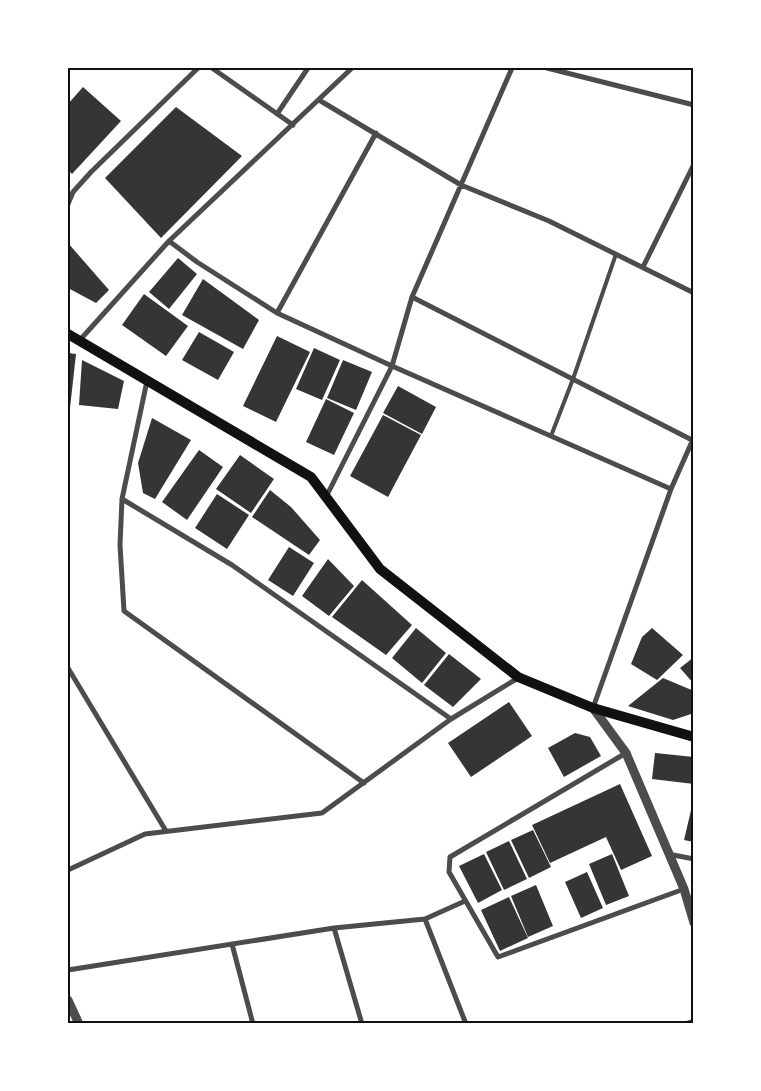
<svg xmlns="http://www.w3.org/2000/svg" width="761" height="1091" viewBox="0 0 761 1091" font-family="'Golos Text',sans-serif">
<rect width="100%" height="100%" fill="#fff"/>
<path fill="#353535" d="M83 87 121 121 72 174 68 170V104Z
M176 107 242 156 161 238 105 178Z
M68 243 109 290 96 303 68 288Z
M178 258 197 274 169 309 149 292Z
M203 279 259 320 243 349 182 315Z
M144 294 188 326 166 356 122 325Z
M199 332 234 352 218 380 182 360Z
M277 336 310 352 276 422 243 406Z
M314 348 340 360 322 400 296 389Z
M68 353 76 354 70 408H68Z
M82 360 124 381 118 409 79 405Z
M343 360 372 372 356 410 327 398Z
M398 386 436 407 422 434 383 413Z
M326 399 354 413 334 455 306 442Z
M383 415 421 435 388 497 350 476Z
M152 418 191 440 155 499 143 493 138 463Z
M199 450 223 467 187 520 162 502Z
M240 455 274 479 251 513 216 489Z
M270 490 291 507 320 540 309 555 252 517Z
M217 494 249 515 227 549 195 528Z
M289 547 314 563 293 596 268 580Z
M328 559 354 586 329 616 302 596Z
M362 580 412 625 386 655 332 617Z
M416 628 446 653 422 683 392 658Z
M652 628 683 655 657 680 631 664 642 637Z
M449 654 481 679 453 707 424 685Z
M694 657V684L680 668Z
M663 678 694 691V713L673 720 628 706Z
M509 702 532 736 471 777 448 743Z
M575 733 590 737 601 756 564 777 548 748Z
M655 753 694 757V784L652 779Z
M620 784 652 856 621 870 606 837 550 863 532 825Z
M692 806 694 807V842L684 840Z
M533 830 551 867 529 878 511 840Z
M509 841 527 879 504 890 486 852Z
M484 854 502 890 478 903 459 866Z
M612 854 629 896 606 905 589 864Z
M587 872 603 908 581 918 565 882Z
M536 885 553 926 528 937 511 896Z
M509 897 528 938 500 951 481 910Z"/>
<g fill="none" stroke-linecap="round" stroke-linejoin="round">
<path stroke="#4c4c4c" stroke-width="4" d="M551 436 573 379 616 254"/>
<path stroke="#4c4c4c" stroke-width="5" d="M212 68 293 125
M547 68 694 105
M319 100 461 185 549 221 694 293
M277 114 308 68
M68 204 73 192 91 172 198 68
M169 241 197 262 277 313 392 366 671 489
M643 267 694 164
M412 297 692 440
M277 313 376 133
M79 341 169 241 352 68
M147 381 122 499 120 545 124 611 364 783
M326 497 392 366 412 297 512 68
M122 499 232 565 451 719
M68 668 166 831
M593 708 671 489 694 437
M626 753 450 857 449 872 498 957 684 889
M668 854 694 859
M68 870 145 834 322 813 451 719 518 678
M425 919 466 1024
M334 928 362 1024
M232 944 253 1024
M68 970 334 928 425 919 465 901
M685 1024 694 1021"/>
<path stroke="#4c4c4c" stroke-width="9" d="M593 708 626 753 684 889 694 923
M68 1000 79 1024"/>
<path stroke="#111" stroke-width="10" d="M68 334 311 477 380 569 518 677 593 708 694 737"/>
</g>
<rect width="761" height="1091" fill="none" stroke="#ffffff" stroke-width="138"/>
<rect x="69" y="69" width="623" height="953" fill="none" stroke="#111" stroke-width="2"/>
</svg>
